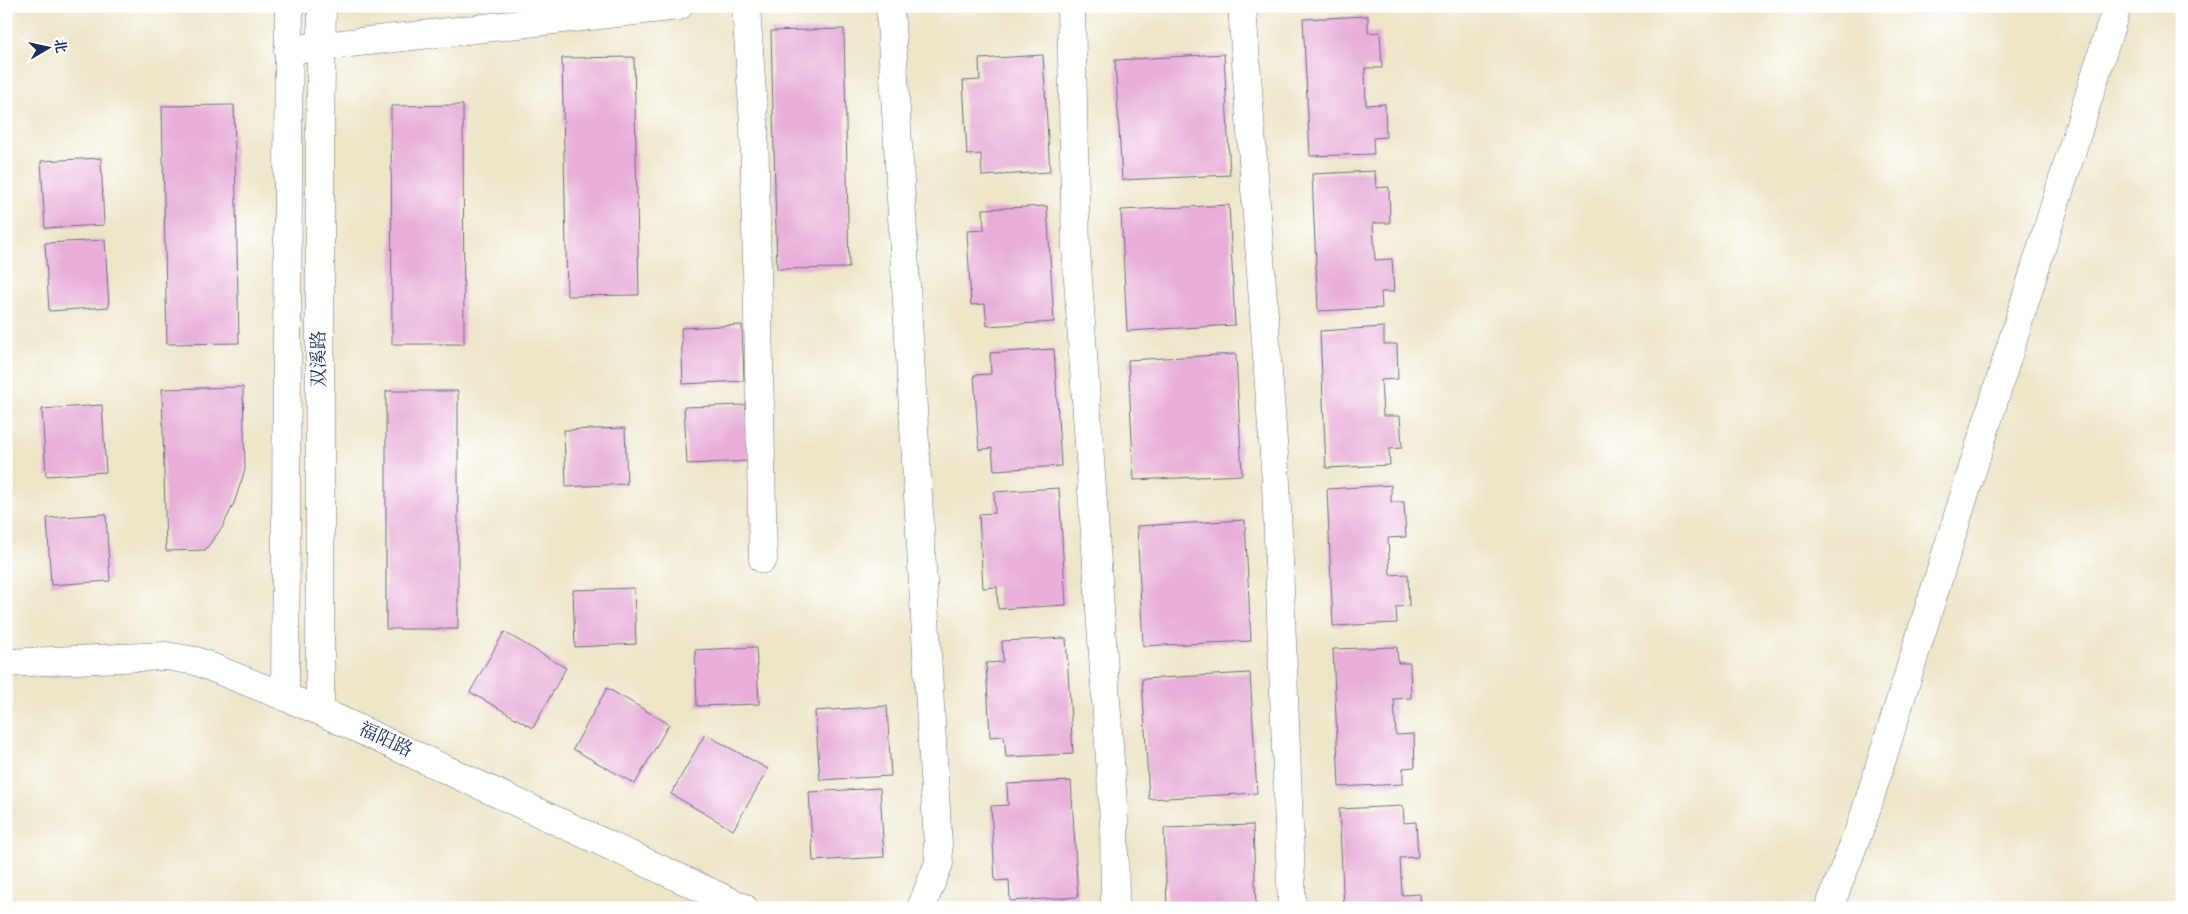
<svg xmlns="http://www.w3.org/2000/svg" width="2188" height="914" viewBox="0 0 2188 914" font-family="'Sorts Mill Goudy','Noto Serif SC',serif">
<rect width="100%" height="100%" fill="#fff"/>
<filter id="ink" filterUnits="userSpaceOnUse"><feTurbulence type="fractalNoise" baseFrequency=".02" numOctaves="2"/><feDisplacementMap in="SourceGraphic" scale="10" xChannelSelector="R" yChannelSelector="G"/><feConvolveMatrix kernelMatrix="1 2 1 2 8 2 1 2 1" color-interpolation-filters="sRGB"/></filter>
<filter id="wash" filterUnits="userSpaceOnUse"><feTurbulence type="fractalNoise" baseFrequency=".0096" numOctaves="4" result="noise"/><feDisplacementMap in="SourceGraphic" scale="20" xChannelSelector="R" yChannelSelector="G"/><feGaussianBlur stdDeviation="1.12" result="paint"/><feColorMatrix in="noise" values="0 0 0 0 0 0 0 0 0 0 0 0 0 0 0 0 0 1.4 0 .05"/><feComposite in="paint" operator="in"/></filter>
<g filter="url(#wash)">
<rect width="100%" height="100%" fill="#ede5c8"/>
<g id="blocks">
<path fill="#e8aed8" d="M1368 16V33L1380 32 1382 68H1365L1366 105 1385 104 1386 137 1373 138 1374 154 1310 156 1303 19Z
M844 29 849 268 777 269 771 31Z
M1224 54 1230 175 1122 180 1115 60Z
M1043 55 1050 172 982 176 981 154 967 155 963 81 980 80 979 59Z
M634 57 639 295 567 296 562 58Z
M234 105 239 343 167 344 162 106Z
M463 105 464 344H392L391 106Z
M101 158 104 225 45 228 41 161Z
M1375 171 1376 188 1389 187 1390 223H1373L1375 260 1392 259 1394 292H1381L1382 308 1318 311 1312 174Z
M1229 205 1235 325 1127 331 1121 210Z
M1047 206 1054 322 987 326 985 304 971 305 967 231 984 230 983 209Z
M105 240 109 307 49 311 45 243Z
M742 325 744 381 683 384 681 328Z
M1384 327V344H1397L1398 379 1381 380 1383 416H1400L1402 448 1389 449 1390 465 1326 468 1320 331Z
M1054 349 1061 466 994 470 992 448 979 450 974 375 991 374 990 353Z
M1236 354 1242 475 1134 480 1128 360Z
M243 387 245 470 234 503 222 528 205 550 166 551 162 389Z
M386 391H458V629H386Z
M102 405 106 472 46 476 42 409Z
M746 405 748 461 687 464 684 407Z
M625 428 627 484 566 487 564 430Z
M1391 485V502H1404L1406 537 1388 538 1390 575 1408 574 1409 606 1396 607 1397 623 1333 626 1327 489Z
M1059 488 1066 605 998 609 997 587 983 588 979 514 995 513 994 492Z
M106 514 110 581 51 585 47 518Z
M1245 520 1251 641 1143 646 1137 526Z
M634 588 636 644 575 647 573 590Z
M504 632 566 668 533 728 470 692Z
M1066 638 1073 754 1006 757 1004 736 990 737 986 663 1003 662 1002 641Z
M756 647 759 704 697 706 695 650Z
M1397 647 1398 663H1410L1411 698 1394 699 1396 735 1414 734 1415 767 1403 768V784L1339 787 1333 649Z
M1250 673 1257 793 1149 799 1142 679Z
M607 688 669 724 635 784 573 749Z
M887 706 891 776 820 780 815 711Z
M705 734 768 769 733 830 671 794Z
M1071 781 1078 897 1010 901 1009 880 995 881 991 806 1008 805 1007 784Z
M880 788 884 857 813 861 809 792Z
M1403 806 1404 823 1416 822 1418 857 1400 858 1402 895 1420 894 1421 908H1344L1339 809Z
M1253 825 1256 908H1167L1164 828Z"/>
</g>
</g>
<g filter="url(#ink)">
<use href="#blocks" fill-opacity="0" stroke="#646f83" stroke-width="1"/>
<g fill="none" stroke-linecap="round" stroke-linejoin="round">
<defs>
<path id="street" d="M746 6 754 123 763 559
M890 6 939 863 921 908
M1071 6 1076 249 1114 820 1115 908
M1242 6 1276 483 1292 908
M288 50 679 6
M1829 908 1862 823 2117 6"/>
<path id="secondary" d="M6 663 166 656 196 661 320 711 744 908
M285 696 289 6
M320 711V132L322 6"/>
</defs>
<use href="#street" stroke="#646f83" stroke-width="29"/>
<use href="#secondary" stroke="#646f83" stroke-width="29"/>
<use href="#street" stroke="#fff" stroke-width="28"/>
<use href="#secondary" stroke="#fff" stroke-width="28"/>
</g>
</g>
<g text-anchor="middle" dominant-baseline="central" stroke-width="4.5" stroke-linejoin="round" paint-order="stroke">
<g font-size="19" fill="#1b2f5e" stroke="#fff">
<text transform="translate(320 359) rotate(-90)">双溪路</text>
<text transform="translate(385 741) rotate(25)">福阳路</text>
</g>
</g>
<rect width="2188" height="914" fill="none" stroke="#fff" stroke-width="25"/>
<g transform="translate(48 48) rotate(81)" stroke="#ffffff" stroke-width="4" paint-order="stroke">
<path d="M0-4L9 19L0 12L-9 19Z" fill="#1b2f5e"/>
<text y="-8" font-size="14" font-weight="bold" text-anchor="middle" fill="#1b2f5e">北</text>
</g>
</svg>
